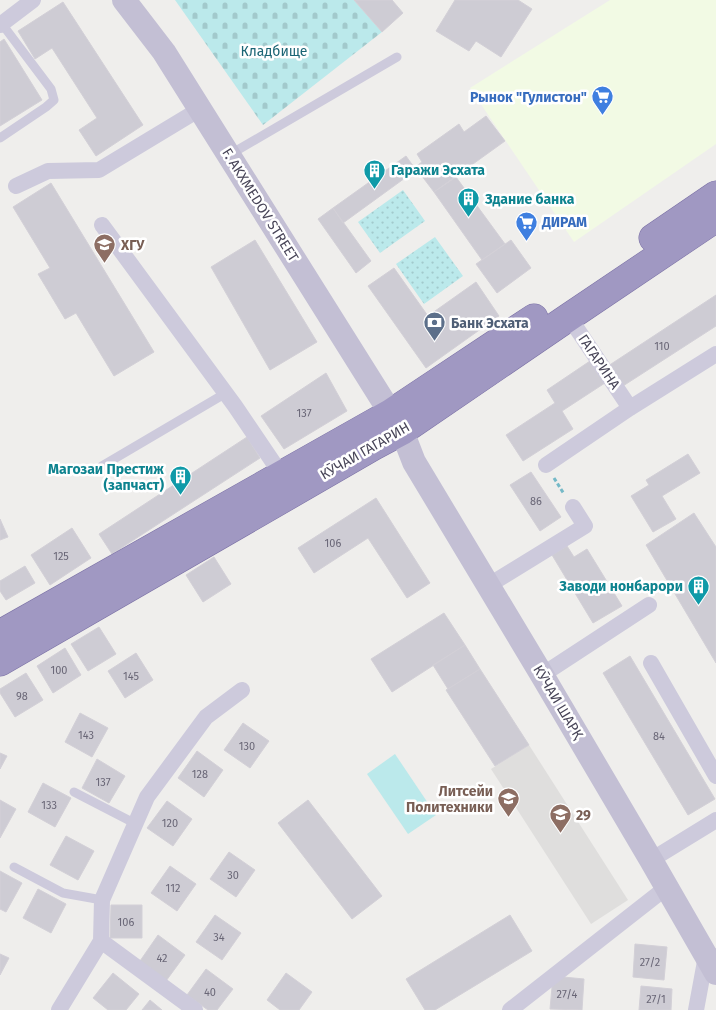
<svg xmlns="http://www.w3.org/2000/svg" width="716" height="1010" viewBox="0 0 716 1010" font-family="'Fira Sans',sans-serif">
<defs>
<pattern id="grass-dots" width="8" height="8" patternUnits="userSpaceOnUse" patternTransform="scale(1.25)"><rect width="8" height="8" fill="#bbe9eb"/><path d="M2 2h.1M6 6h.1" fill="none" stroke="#a2c9cc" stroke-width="1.8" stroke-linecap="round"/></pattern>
<pattern id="cemetery-stones" width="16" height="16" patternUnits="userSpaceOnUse" patternTransform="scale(1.25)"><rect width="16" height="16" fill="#bbe9eb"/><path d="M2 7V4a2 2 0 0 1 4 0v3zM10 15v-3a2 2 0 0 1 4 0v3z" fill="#a2c9cc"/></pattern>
</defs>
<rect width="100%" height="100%" fill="#efeeec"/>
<path fill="#f2fae4" d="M610 0H716V144L574 242 470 88Z"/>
<path fill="#dfdedd" d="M529 745 628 900 591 924 491 769Z"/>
<path fill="url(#grass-dots)" d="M403 190 425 221 380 253 358 222Z
M435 237 463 276 424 304 396 264Z"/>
<path fill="url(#cemetery-stones)" d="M175 0H354L382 32 263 125Z"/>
<path fill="#bbe9eb" d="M395 754 436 815 408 834 367 774Z"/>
<path fill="#ceccd4" stroke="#d3d0d7" d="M354 0H392L403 13 382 32Z
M455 0H518L532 9 501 57 476 41 469 51 436 31Z
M63 2 143 125 96 156 79 130 97 118 52 48 35 59 18 31Z
M4 39 42 100 0 126V42Z
M486 116 505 141 434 192 415 167 422 162 417 154 459 124 464 132Z
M406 156 416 170 343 223 333 208Z
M456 177 505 244 482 260 434 192Z
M51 183 154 352 114 376 76 313 65 319 38 274 50 268 13 207Z
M333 208 371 261 356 273 318 219Z
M255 240 317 342 270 370 211 267Z
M511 240 531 268 497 293 476 264Z
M394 268 428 316 476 282 499 316 426 368 368 286Z
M716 295V326L623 386 608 366Z
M593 359 608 381 562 411 573 429 523 461 506 435 555 403 547 390Z
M326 373 347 411 284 449 261 416Z
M247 437 260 458 112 554 99 534Z
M688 454 700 473 662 496 676 519 653 532 631 496 649 485 646 480Z
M531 472 561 517 540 531 510 485Z
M376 498 430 583 407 598 368 538 314 573 298 548Z
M694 513 716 547V663L646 545Z
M0 519 8 537 0 540Z
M72 528 91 558 50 585 31 555Z
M567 546 574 557 587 549 622 606 593 623 552 555Z
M214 557 231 584 203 602 186 575Z
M25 566 35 583 6 600 0 591V581Z
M444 613 465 645 392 692 371 659Z
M99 627 116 654 88 671 71 644Z
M465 645 480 669 448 689 433 665Z
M65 648 81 675 53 693 37 666Z
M136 653 153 680 125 698 108 671Z
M630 656 715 799 688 815 603 673Z
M480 669 529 745 495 766 446 690Z
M26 673 43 700 15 717 0 693V689Z
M80 713 108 728 92 757 65 742Z
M243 723 269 741 250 768 224 750Z
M197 751 223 770 204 797 178 778Z
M0 753 7 756 0 769Z
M97 759 125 776 109 803 82 788Z
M43 783 71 798 55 827 28 812Z
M0 800 16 809 0 838Z
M308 800 382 896 352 919 278 823Z
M167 801 192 819 173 846 147 828Z
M66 836 94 851 78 880 50 865Z
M229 852 255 870 236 897 210 879Z
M170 866 196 884 177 911 151 893Z
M0 871 22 883 6 912 0 909Z
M38 889 66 904 51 933 23 918Z
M111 905H142V938H110Z
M215 915 241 933 222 960 196 942Z
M510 915 532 951 435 1010H425L406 979Z
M158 935 185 955 166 981 140 961Z
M635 944 667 947 664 980 633 977Z
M0 954 9 958 0 975Z
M206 969 233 989 217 1010H208L187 995Z
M113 973 139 994 126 1010H108L93 998Z
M286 973 312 992 299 1010H280L267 1000Z
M553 976 584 979 582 1010 550 1009Z
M641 986 672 989 671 1010H639Z
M150 1000 162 1010H142Z"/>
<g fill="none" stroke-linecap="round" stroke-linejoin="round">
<defs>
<path id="trunk" d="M653 238 716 195
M0 634 391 413 534 318
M0 662 374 446 402 431 569 317 716 218"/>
</defs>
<use href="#trunk" stroke="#7b71a5" stroke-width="29"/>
<path stroke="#75b9c7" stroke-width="3" stroke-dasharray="4 2.5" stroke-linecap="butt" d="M554 478 564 494"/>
<path stroke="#cdcadc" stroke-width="9" d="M0 138 46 107 54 100 51 89 2 24
M229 155 397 57
M102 466 226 393
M74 792 136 824
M14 867 63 893 102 900"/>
<path stroke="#cdcadc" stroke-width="16" d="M0 25 33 0
M16 186 48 171 99 170 200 109
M102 225 235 406 281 474
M569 317 630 408
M546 465 630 408 716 354
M489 585 585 526 573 507
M651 663 716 776
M542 675 649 605
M651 860 716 820
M101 941 195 1010
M59 1010 101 941 102 900 147 797 206 717 242 690
M510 1010 667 887
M696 1010 706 956 710 954"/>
<path stroke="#c3bfd4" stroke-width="24" d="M124 0 164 52 402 431 414 462 542 675 651 860 716 973"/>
<use href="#trunk" stroke="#a098c2" stroke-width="28"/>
</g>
<defs>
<symbol id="supermarket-pin" viewBox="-11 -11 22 30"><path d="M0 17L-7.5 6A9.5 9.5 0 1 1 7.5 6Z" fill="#3f7fe0" stroke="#fff"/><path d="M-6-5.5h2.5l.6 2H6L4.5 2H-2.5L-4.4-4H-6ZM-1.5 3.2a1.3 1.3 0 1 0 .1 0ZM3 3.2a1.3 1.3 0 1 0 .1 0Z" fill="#fff"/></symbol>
<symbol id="building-pin" viewBox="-11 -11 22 30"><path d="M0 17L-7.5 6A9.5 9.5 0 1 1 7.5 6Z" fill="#0f9aa8" stroke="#fff"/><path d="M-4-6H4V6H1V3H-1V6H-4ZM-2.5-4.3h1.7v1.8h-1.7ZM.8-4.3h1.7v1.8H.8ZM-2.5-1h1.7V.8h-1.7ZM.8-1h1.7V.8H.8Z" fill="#fff"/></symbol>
<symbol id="university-pin" viewBox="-11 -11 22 30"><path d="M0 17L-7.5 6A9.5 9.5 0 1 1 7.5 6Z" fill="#8d6e63" stroke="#fff"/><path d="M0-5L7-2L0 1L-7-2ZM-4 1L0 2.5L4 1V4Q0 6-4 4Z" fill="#fff"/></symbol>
<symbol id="bank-pin" viewBox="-11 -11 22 30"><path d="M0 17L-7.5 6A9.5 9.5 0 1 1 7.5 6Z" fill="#5c6f8a" stroke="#fff"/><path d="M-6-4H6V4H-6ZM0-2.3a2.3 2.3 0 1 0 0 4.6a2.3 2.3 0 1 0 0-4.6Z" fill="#fff"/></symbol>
</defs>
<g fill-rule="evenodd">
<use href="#supermarket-pin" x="590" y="84" width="25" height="34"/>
<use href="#building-pin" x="362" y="158" width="25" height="34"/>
<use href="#building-pin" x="456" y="186" width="25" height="34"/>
<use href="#supermarket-pin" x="514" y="210" width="25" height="34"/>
<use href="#university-pin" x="92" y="232" width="25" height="34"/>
<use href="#bank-pin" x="422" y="310" width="25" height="34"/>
<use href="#building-pin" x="168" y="464" width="25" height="34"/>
<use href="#building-pin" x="686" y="574" width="25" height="34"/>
<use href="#university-pin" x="496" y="786" width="25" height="34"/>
<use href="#university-pin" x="548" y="802" width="25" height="34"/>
</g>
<g text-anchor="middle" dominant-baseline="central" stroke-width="5" stroke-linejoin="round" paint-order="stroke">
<g font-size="11" fill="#6a6777">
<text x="662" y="346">110</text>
<text x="304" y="413">137</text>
<text x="536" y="501">86</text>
<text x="333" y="543">106</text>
<text x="61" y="556">125</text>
<text x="59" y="670">100</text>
<text x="131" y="676">145</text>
<text x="22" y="696">98</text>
<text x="86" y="735">143</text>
<text x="659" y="736">84</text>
<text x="247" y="746">130</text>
<text x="200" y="774">128</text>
<text x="103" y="782">137</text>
<text x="49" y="805">133</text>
<text x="170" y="823">120</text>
<text x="233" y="875">30</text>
<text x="173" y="888">112</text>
<text x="126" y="922">106</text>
<text x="219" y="937">34</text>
<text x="162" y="958">42</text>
<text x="650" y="962">27/2</text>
<text x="210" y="992">40</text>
<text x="567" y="994">27/4</text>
<text x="656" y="999">27/1</text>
</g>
<g font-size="14" fill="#1b6575" stroke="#fff">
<text x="274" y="51">Кладбище</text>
</g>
<g font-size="14" font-weight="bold" fill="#366cbe" stroke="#fff" text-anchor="end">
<text x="587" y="97">Рынок "Гулистон"</text>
<text x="542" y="222" text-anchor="start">ДИРАМ</text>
</g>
<g font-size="14" font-weight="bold" fill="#0d838f" stroke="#fff" text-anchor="start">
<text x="391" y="170">Гаражи Эсхата</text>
<text x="485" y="199">Здание банка</text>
<text x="164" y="469" text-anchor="end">Магозаи Престиж<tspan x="164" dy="16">(запчаст)</tspan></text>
<text x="683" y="586" text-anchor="end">Заводи нонбарори</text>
</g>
<g font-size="14" fill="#484558" stroke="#fff">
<text transform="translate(260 205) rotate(58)">F. AKXMEDOV STREET</text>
<text transform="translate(599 362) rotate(56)">ГАГАРИНА</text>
<text transform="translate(365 451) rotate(-30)">КӮЧАИ ГАГАРИН</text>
<text transform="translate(558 702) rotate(59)">КӮЧАИ ШАРҚ</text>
</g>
<g font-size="14" font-weight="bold" fill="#785e54" stroke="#fff" text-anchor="start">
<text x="121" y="245">ХГУ</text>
<text x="493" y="791" text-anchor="end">Литсейи<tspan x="493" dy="16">Политехники</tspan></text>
<text x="576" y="815">29</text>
</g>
<g font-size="14" font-weight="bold" fill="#4e5e75" stroke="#fff" text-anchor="start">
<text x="451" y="323">Банк Эсхата</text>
</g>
</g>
</svg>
